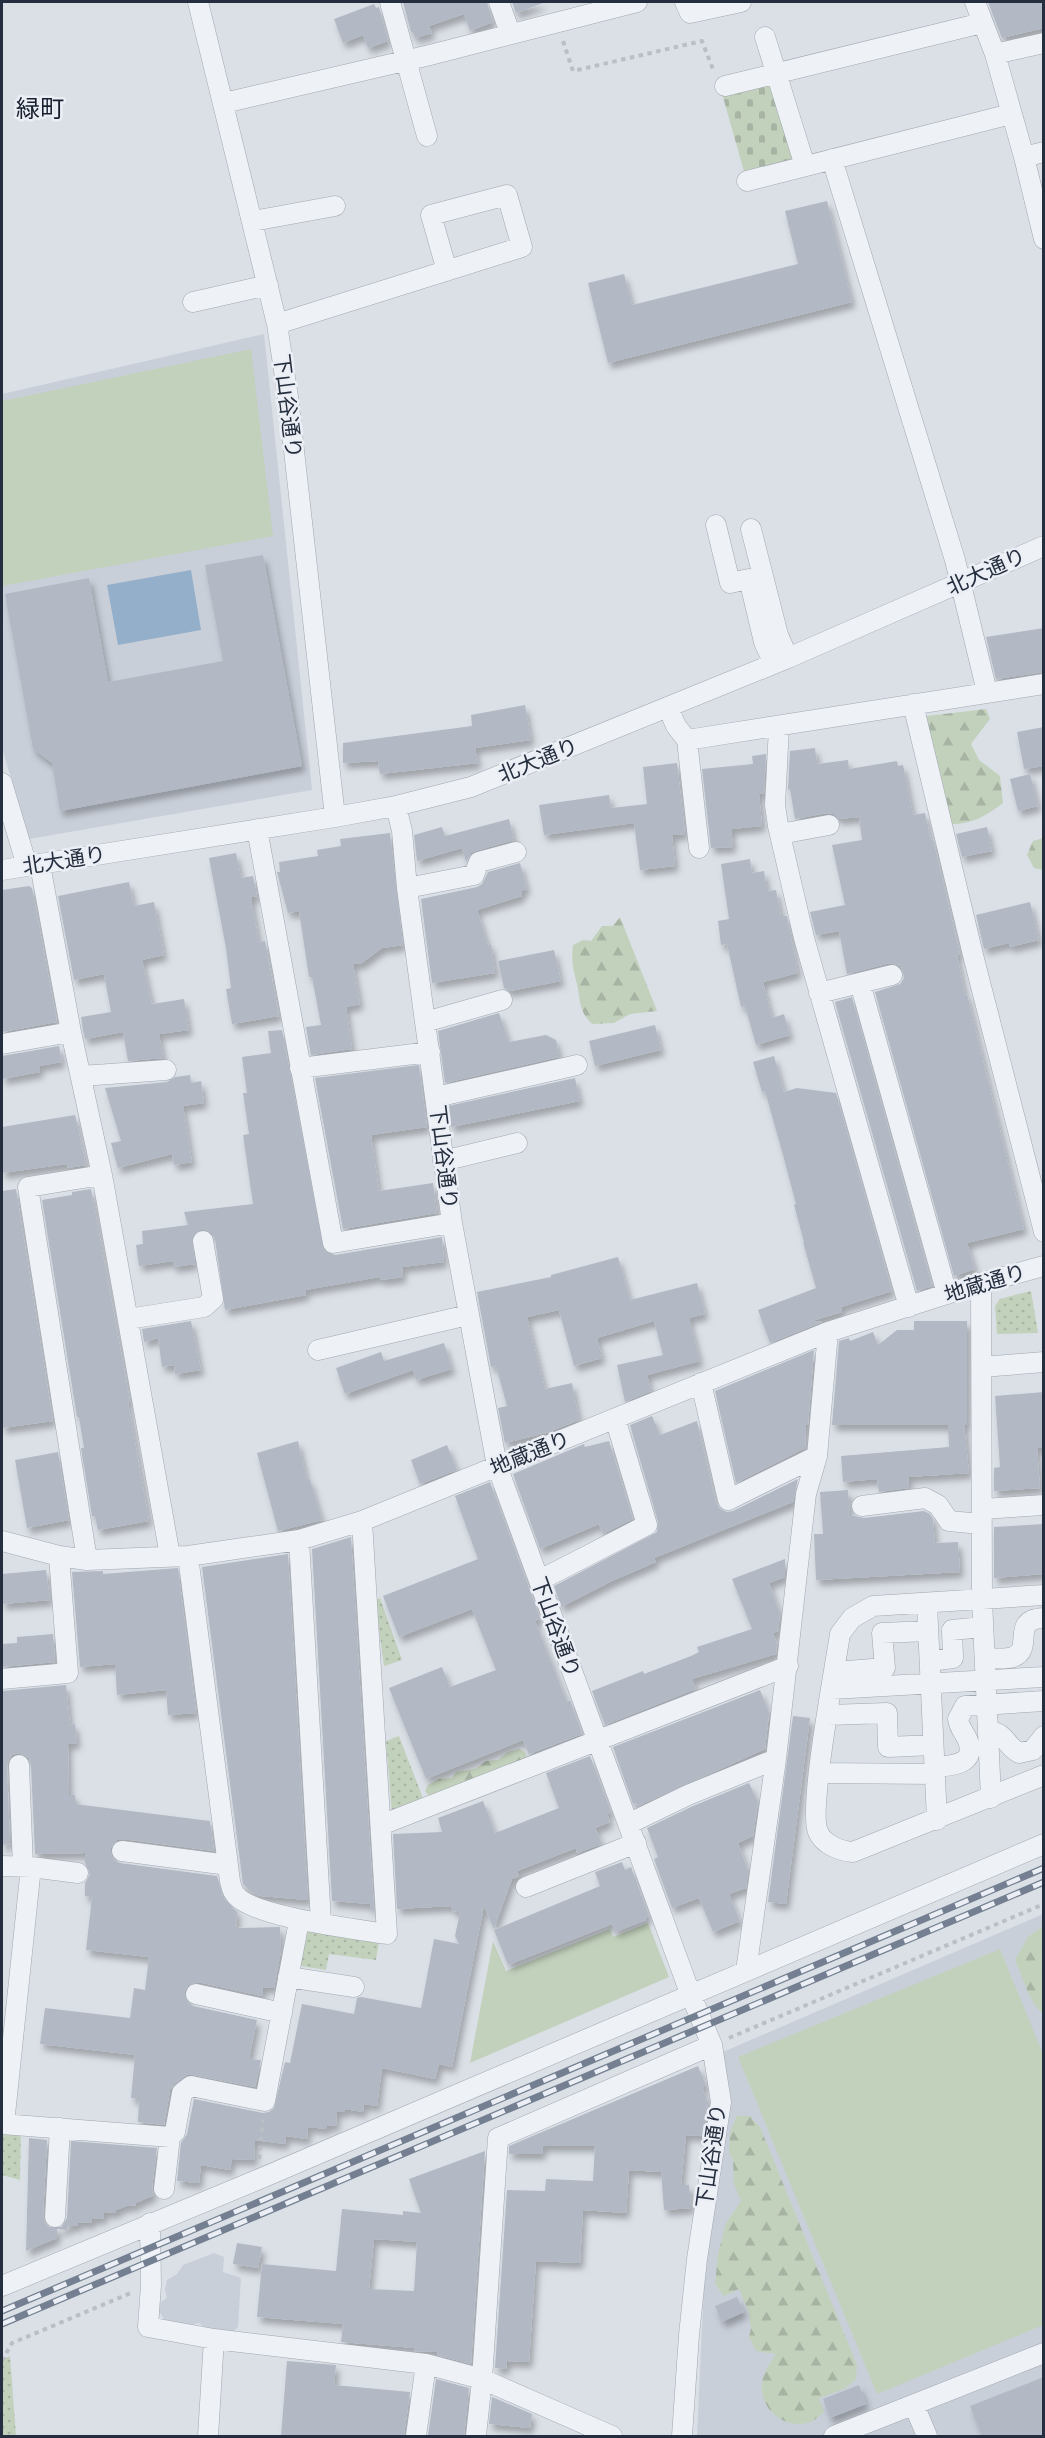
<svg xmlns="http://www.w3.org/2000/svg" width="1045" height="2438" viewBox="0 0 1045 2438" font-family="'Space Grotesk','Noto Sans JP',sans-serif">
<defs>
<pattern id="forest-firs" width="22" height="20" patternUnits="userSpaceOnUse" patternTransform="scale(1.5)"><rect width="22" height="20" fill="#c2d1bc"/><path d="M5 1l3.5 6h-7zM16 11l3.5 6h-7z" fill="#a7b4a3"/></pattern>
<pattern id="cemetery-stones" width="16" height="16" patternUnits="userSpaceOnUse" patternTransform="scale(1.5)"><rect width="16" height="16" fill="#c2d1bc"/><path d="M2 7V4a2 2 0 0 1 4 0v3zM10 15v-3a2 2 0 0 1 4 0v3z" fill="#a7b4a3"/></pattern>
<pattern id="park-dots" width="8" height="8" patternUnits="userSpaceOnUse" patternTransform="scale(1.5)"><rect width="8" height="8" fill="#c2d1bc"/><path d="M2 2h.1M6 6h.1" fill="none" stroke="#a7b4a3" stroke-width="1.8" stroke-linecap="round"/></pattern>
<filter id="shadow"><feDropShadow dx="3.5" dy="6" stdDeviation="3" flood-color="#0004"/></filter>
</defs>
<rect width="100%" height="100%" fill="#dbe0e7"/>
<path fill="#c9cfd9" d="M264 334 312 790 29 839 2 748V394Z
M1043 1914V2436H697L705 2262 731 2097 723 2052Z
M214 2253 224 2257 223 2272 241 2278 238 2327 234 2331 226 2332 208 2330 199 2323 191 2325 173 2323 164 2319 158 2310 161 2302 167 2298 165 2290 167 2280 177 2274 183 2265Z"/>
<path fill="#c2d1bc" d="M251 349 273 536 2 586V401Z
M648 1923 669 1977 470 2063 493 1941 506 1971 610 1929 613 1937Z
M1000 1949 1043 2054V2325L877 2394 738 2057Z"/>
<path fill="url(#forest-firs)" d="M986 709 990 719 971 744 979 760 1000 776 1003 803C986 816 971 825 949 824L926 727 927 716Z
M1043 838H1044L1043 870 1034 868 1027 855 1033 841Z
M620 917 657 1011 630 1014 614 1023 592 1024C578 1010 581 1002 577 984 573 969 571 960 573 945L583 940 591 941 602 926H613Z
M519 1749 525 1752 527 1758 430 1797 425 1791 428 1785 439 1779 452 1778 456 1772 475 1769 486 1761 498 1760 508 1752Z
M1043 1926V2014C1028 2001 1023 1978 1015 1960L1028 1937Z
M737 2116H750L760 2127 857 2365 856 2379 844 2389 819 2398 824 2411C805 2438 759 2420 762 2384 763 2373 770 2363 776 2354L756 2351 749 2337 751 2328 748 2310 739 2289 724 2296 715 2284 718 2254 726 2223 741 2201 734 2184 733 2159 729 2153 730 2132Z"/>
<path fill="url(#cemetery-stones)" d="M770 81 797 160 745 175 721 90Z"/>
<path fill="url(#park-dots)" d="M1031 1291 1038 1333 997 1334 995 1306 1000 1299Z
M380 1598 402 1660 384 1666 375 1600Z
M399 1736 424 1801 392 1814 386 1741Z
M304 1931 379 1941 376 1960 329 1954 326 1970 300 1966Z
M2 2129 21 2130 20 2180 2 2175Z
M10 2356 16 2436H2V2359Z"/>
<path fill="#94afca" d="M191 570 201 630 118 645 107 585Z"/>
<path fill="#b2b9c4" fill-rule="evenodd" filter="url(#shadow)" d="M403 2H487L493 22 470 31 464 14 429 26 432 33 415 38 413 32H411Z
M512 2H543V3L516 13Z
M988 2H1044V28L1002 38Z
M374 4 376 8 379 7 388 41 368 48 363 35 343 43 334 19Z
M827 201 852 302 608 363 588 283 624 274 632 305 798 264 785 211Z
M263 555 302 766 60 811 52 763 33 749 5 594 89 578 108 682 223 661 205 565Z
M1044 628V672L996 679 986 637Z
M525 705 531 740 475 748 478 763 380 774 378 761 343 763V743L472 726 471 715Z
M1044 727V766L1024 769 1017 732Z
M815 748 817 764 848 760 849 769 897 761 898 766 903 765 913 815 925 813 931 840 933 839 960 954 957 955 965 995 967 994 1024 1229 967 1243 975 1269 954 1276 875 992 900 984 904 978 903 972 900 966 890 963 847 974 839 931 816 935 810 912 845 905 832 845 862 840 859 817 839 819 834 814 827 813 795 819 790 789 788 790 790 751Z
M766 754 764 793 759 794 762 826 731 829 733 847 711 848 702 769 753 764 752 756Z
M677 763 685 834 672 835 675 866 640 870 634 823 544 835 539 805 609 795 611 808 647 804 643 767Z
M1030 774 1038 806 1018 811 1010 779Z
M509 819 514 840 475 851 471 853 466 862 462 848 417 861 414 835 442 827 445 836Z
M987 827 992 851 962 857 956 834Z
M390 833 403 945 382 948 362 963 353 964 360 1004 346 1007 352 1049 311 1055 306 1027 321 1025 312 977H309L299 911 288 913 277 872H280L279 862 318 856 317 850 341 846 340 839Z
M236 853 241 878 253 876 257 896 252 897V905L259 942 265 941 279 1016 232 1024 226 989 231 988 226 948 209 858Z
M750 859 752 873 764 871 767 891 776 890 781 916H787L798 973 763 982 772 1018 784 1014 790 1035 756 1045 745 1006 741 1007 727 944 721 945 718 921 729 919 721 864Z
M520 863 527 889 521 891 522 896 477 910 488 945 491 944 495 973 432 983 421 899 477 887 482 884 488 872Z
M129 882 134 906 154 902 164 955 142 960 152 1004 184 999 189 1030 159 1034 163 1058 128 1061 123 1032 85 1039 83 1030 81 1017 111 1012 104 974 74 980 58 896Z
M29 886 32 888 57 1022 2 1032V890Z
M1030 902 1039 940 1010 947 1009 943 984 949 976 915Z
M554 950 561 981 510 991 504 988 498 961Z
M852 997 932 1286 917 1291 835 1002Z
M499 1013 509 1042 546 1035 556 1040 559 1057 445 1083 438 1031Z
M655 1025 661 1050 595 1066 589 1041Z
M282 1030 324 1250 335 1255 442 1237 444 1262 402 1267 403 1277 381 1280 380 1277 305 1290 306 1295 225 1310 215 1239 212 1233 202 1229 192 1236 195 1264 173 1267V1261L139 1266 136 1245 143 1244 142 1231 188 1225 184 1212 253 1204 243 1135 249 1134 243 1093H247L242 1057 271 1053 268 1031Z
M59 1046 62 1062 39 1066 40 1072 2 1079V1056Z
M774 1056 784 1092 797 1088 836 1093 892 1291 841 1307 842 1312 812 1321 822 1322 770 1343 758 1310 816 1288 803 1242H804L794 1205 796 1204 783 1155 765 1091 762 1092 753 1062Z
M419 1065 427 1127 371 1135 379 1191 433 1183 437 1213 343 1229 315 1078Z
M190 1075 191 1083 201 1081 204 1103 183 1106 192 1162 174 1165 172 1154 118 1168 111 1143 121 1141 105 1088 167 1082 175 1077Z
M575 1078 580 1101 451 1127 448 1106Z
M75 1115 86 1165 68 1168 67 1164 2 1173V1127Z
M16 1189 53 1421 2 1428V1191Z
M91 1189 130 1401 128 1402 149 1521 98 1530 95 1516H92L81 1448H84L79 1417H77L42 1200 72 1195V1192Z
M618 1257 630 1300 697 1283 705 1314 689 1318 700 1361 647 1375 651 1391 625 1402 617 1365 663 1355 654 1321 597 1338 602 1358 574 1366 559 1310 527 1317 545 1389 572 1383 579 1420 546 1433 505 1443 498 1408 507 1406 496 1366 491 1367 477 1292 551 1277V1275Z
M191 1321 201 1370 175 1374 174 1365 162 1367 158 1338 144 1342 142 1329Z
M914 1321H967V1425H964L969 1473 908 1477 909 1488 879 1492 877 1479 843 1482 841 1456 949 1447 948 1425H832L839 1341 849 1338 850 1341 873 1332 878 1345 897 1330H914Z
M444 1343 452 1369 416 1380 413 1370 345 1394 336 1368 381 1352 384 1361Z
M814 1350 808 1425H806L805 1448 736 1483 715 1391Z
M1044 1392V1448H1037L1040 1488 994 1491V1468L1000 1467 995 1396Z
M652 1416 660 1435 697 1421 716 1503 720 1509 727 1512 733 1511 798 1479 793 1502 654 1558 656 1562 612 1581 561 1607 554 1586 657 1532 658 1522 630 1425Z
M298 1441 307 1480H310L322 1520 278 1531 257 1453Z
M609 1441 633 1519 603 1534 599 1524 540 1549 513 1474 584 1444 585 1447Z
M447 1445 457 1470 420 1484 411 1460Z
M58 1452 69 1520 27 1528 15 1460Z
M490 1482 540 1618 535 1621 567 1702 570 1700 582 1734 529 1754 523 1740 426 1779 389 1688 442 1667 450 1687 496 1670 472 1609 399 1637 383 1596 478 1559 455 1496Z
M848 1490 850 1515 864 1518 924 1511 930 1514 933 1519 935 1543 958 1542 960 1572 816 1580 814 1534H823L820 1492Z
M1044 1524V1574L994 1578V1527Z
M351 1537 362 1718 374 1910H370V1904L332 1901 312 1549Z
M288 1554 308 1900 261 1896 251 1892 243 1884 202 1567Z
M785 1559V1577L769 1583 780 1613 778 1631 773 1633 777 1644 776 1654 692 1679 696 1689 605 1725 592 1691 643 1671 644 1674 691 1656 699 1652 697 1647 752 1629 732 1579Z
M178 1568 196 1713 168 1715 166 1690 117 1695 115 1664 80 1667 72 1572 103 1571V1574Z
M46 1570 50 1600 2 1604V1574Z
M53 1634 55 1662 2 1667V1644L17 1643V1637Z
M66 1685 70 1725 75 1724 77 1743 68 1744 69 1795H75V1804L210 1821 214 1851 123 1839 117 1840 110 1849 114 1860 120 1863 217 1876 223 1897 237 1912 236 1928 280 1927 281 1951 274 1988 263 1987 262 1996 198 1982 188 1986 184 1992 188 2002 193 2006 257 2020 249 2059 261 2060 255 2087 188 2074 175 2084 170 2090 164 2125 138 2122 139 2099 131 2098 135 2055 40 2044 45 2008 130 2018 134 1988 145 1990 149 1957 86 1950 92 1897 85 1896V1883L90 1874 85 1863V1853L35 1854 31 1765 29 1758 19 1753 12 1755 7 1765 10 1844 2 1845V1691Z
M760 1690 769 1713 765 1749 638 1806 636 1803 633 1804 613 1747Z
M793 1716 810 1718 786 1904 768 1902Z
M590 1756 611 1812 607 1814 610 1822 595 1828 602 1844 577 1853 576 1848 517 1871 519 1876 512 1879 494 1929 484 1906 452 2067 439 2064 435 2079 382 2068 377 2106 364 2104 363 2112 345 2109V2112L337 2111 336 2126 327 2125V2129L308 2127 307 2139 286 2136 285 2144 255 2140 254 2160 232 2159 230 2170 201 2165 199 2183 177 2181 181 2143 187 2134 194 2099 263 2113 269 2112 274 2108 285 2062 290 2063 302 2004 354 2014 357 1998 361 1997 421 2008 434 1939 459 1944 455 1936 460 1912 453 1911 451 1906 397 1909 393 1834 442 1832 438 1818 483 1801 495 1833 559 1808 546 1773Z
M749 1783 758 1802 753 1836 738 1843 748 1870 746 1888 729 1894 740 1921 713 1932 699 1898 672 1908 654 1859 658 1857 647 1828 693 1806Z
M622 1862 625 1870 631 1867 649 1916 645 1918 646 1920 615 1932 612 1924 508 1965 494 1930 600 1886 595 1872Z
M698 2066 706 2085 702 2087 708 2102 704 2136 686 2135 681 2185H689L691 2208 664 2210 661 2172 629 2170 626 2213 583 2210 580 2263 536 2261 529 2362 507 2361 506 2369 495 2368 507 2190 545 2191 546 2179 593 2181 595 2146H543L542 2154H509V2146Z
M29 2138 47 2140 43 2216 45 2223 49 2227H61L67 2218 71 2141 157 2148 152 2188 154 2195 136 2203 135 2206 129 2205 116 2210V2213L104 2212 103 2219 92 2218V2223L78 2222V2226H68L67 2230 57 2229V2238L26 2251Z
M485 2151 471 2364 437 2355 438 2352 414 2351 415 2348 341 2342 343 2324 257 2317 262 2264 336 2271 342 2209 403 2215V2211L421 2213 409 2179ZM374 2239 417 2242 414 2291 369 2289Z
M237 2243 262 2247 258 2268 233 2264Z
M737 2297 744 2312 722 2322 715 2306Z
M287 2361 336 2365 334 2385 410 2392 404 2436H281Z
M1044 2377V2436H982L970 2406Z
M436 2379 469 2388 464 2436H428Z
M859 2385 866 2404 830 2418 823 2399Z
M492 2397 532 2414 530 2428 489 2424Z"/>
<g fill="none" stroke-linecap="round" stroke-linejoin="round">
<defs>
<path id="minor" d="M198 2 277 324 288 397 335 817
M390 2 427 136
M499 2 510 33
M685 2 690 13 741 2
M975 2 995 54 1024 157 1044 239
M765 37 805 166
M995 54 1044 43
M725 86 982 23
M224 103 430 55 637 2
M1024 157 1044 152
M832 159 955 560 987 692
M747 181 1011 114
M253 221 335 206
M193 302 268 285
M277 324 522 247 507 195 431 215 447 271
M716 525 730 583 749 579 764 642 774 664
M751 529 778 635 788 658
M913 704 973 955 1044 1232
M668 707 676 726 687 740 1044 684
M779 727 775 805 778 826 804 938 909 1307
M687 740 699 848
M2 783 27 866
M396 806 402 831 407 888 452 1223 497 1466 690 1993 712 2045 721 2102 697 2259 689 2335 682 2436
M257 829 333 1243 452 1223
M780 834 829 825
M40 865 71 1032 102 1175 170 1556
M2 870 335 817 396 806 471 787 788 658 1044 546
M407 888 474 875 479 862 516 852
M860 983 947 1294
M819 993 892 975
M425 1022 502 1000
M2 1044 71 1032
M300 1068 430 1052
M81 1076 166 1070
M436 1097 577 1065
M443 1161 517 1143
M981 1283 982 1600 991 1798
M128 1319 204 1307 213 1299 203 1241
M318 1350 468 1315
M982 1367 1044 1362
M701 1383 728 1500 817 1456
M862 1506 925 1498 938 1505 949 1521 981 1524
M982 1509 1044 1505
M299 1540 321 1922
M2 1541 59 1556 87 1560 188 1556 299 1540 362 1521 828 1332 981 1283 1044 1266
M188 1556 230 1881C231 1885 232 1891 235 1894 250 1917 357 1929 387 1934L362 1521
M87 1560 28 1187 102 1175
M540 1580 647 1525 615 1418
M1044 1595 873 1606 852 1618 840 1634C835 1668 808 1809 818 1832 824 1845 840 1851 853 1852L1044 1775
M927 1604 937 1820
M985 1658C994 1658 1004 1660 1013 1657 1035 1649 1009 1619 1044 1618
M930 1661 953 1658 952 1630 983 1627
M835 1672 885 1668 882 1633 928 1631
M2 1679 68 1673 59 1556
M832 1689 1044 1677
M828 1715 887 1713 888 1747 933 1745
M988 1730C1008 1735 1004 1744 1019 1753L1033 1750 1044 1736
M19 1765 23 1867
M934 1767C950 1766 977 1765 968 1741 965 1733 959 1728 958 1719L965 1706 1044 1701
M820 1773 934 1774
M628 1824 688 1795 776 1759
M381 1825 788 1666
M122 1851 228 1865
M2 1866 31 1867 4 2124
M31 1867 78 1873
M526 1887 636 1843
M746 1971 776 1759 806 1494 817 1456 828 1332
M288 1977 354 1987
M196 1994 282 2013
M2 2124 170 2137 175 2132 182 2093 191 2086 265 2101 299 1921
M164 2189 170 2137
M55 2217 60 2128
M150 2223 151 2285 148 2327 214 2339 426 2364 482 2379 612 2436
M2 2286 257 2180 1044 1844
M914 2405 927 2436
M208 2436 214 2339
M416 2436 426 2364
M476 2436 482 2379 498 2138 712 2045
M834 2436 1044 2353"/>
</defs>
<use href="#minor" stroke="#a1a7b1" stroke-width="21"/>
<path stroke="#babec5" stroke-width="4" stroke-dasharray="4.5 4.5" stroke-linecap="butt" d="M563 41 573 71 702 41 714 72
M729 2038 1044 1904
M259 2159 263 2119
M2 2361 12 2343 131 2293"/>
<use href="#minor" stroke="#eef1f5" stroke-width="20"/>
<defs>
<path id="rail" d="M2 2311 1044 1868
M2 2324 1044 1882"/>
</defs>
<use href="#rail" stroke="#748091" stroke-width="7"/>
<use href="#rail" stroke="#ebeff5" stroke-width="4.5" stroke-dasharray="14" stroke-linecap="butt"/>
</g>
<g text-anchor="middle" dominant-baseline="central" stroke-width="5" stroke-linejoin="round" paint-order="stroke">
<g font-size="21" fill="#252e3e" stroke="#ebeff5">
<text transform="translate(288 406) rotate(83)">下山谷通り</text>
<text transform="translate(986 571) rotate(-24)">北大通り</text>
<text transform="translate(538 760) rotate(-22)">北大通り</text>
<text transform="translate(64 860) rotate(-9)">北大通り</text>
<text transform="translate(444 1157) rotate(83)">下山谷通り</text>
<text transform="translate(985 1283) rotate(-17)">地蔵通り</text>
<text transform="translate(530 1453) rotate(-22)">地蔵通り</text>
<text transform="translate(556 1627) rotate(70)">下山谷通り</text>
<text transform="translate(711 2156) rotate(-82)">下山谷通り</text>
</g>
<g font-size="24" fill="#171f2e" stroke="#ebeff5">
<text x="40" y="108">緑町</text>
</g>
</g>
<rect width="1045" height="2438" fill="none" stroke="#252e3e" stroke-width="6"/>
</svg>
